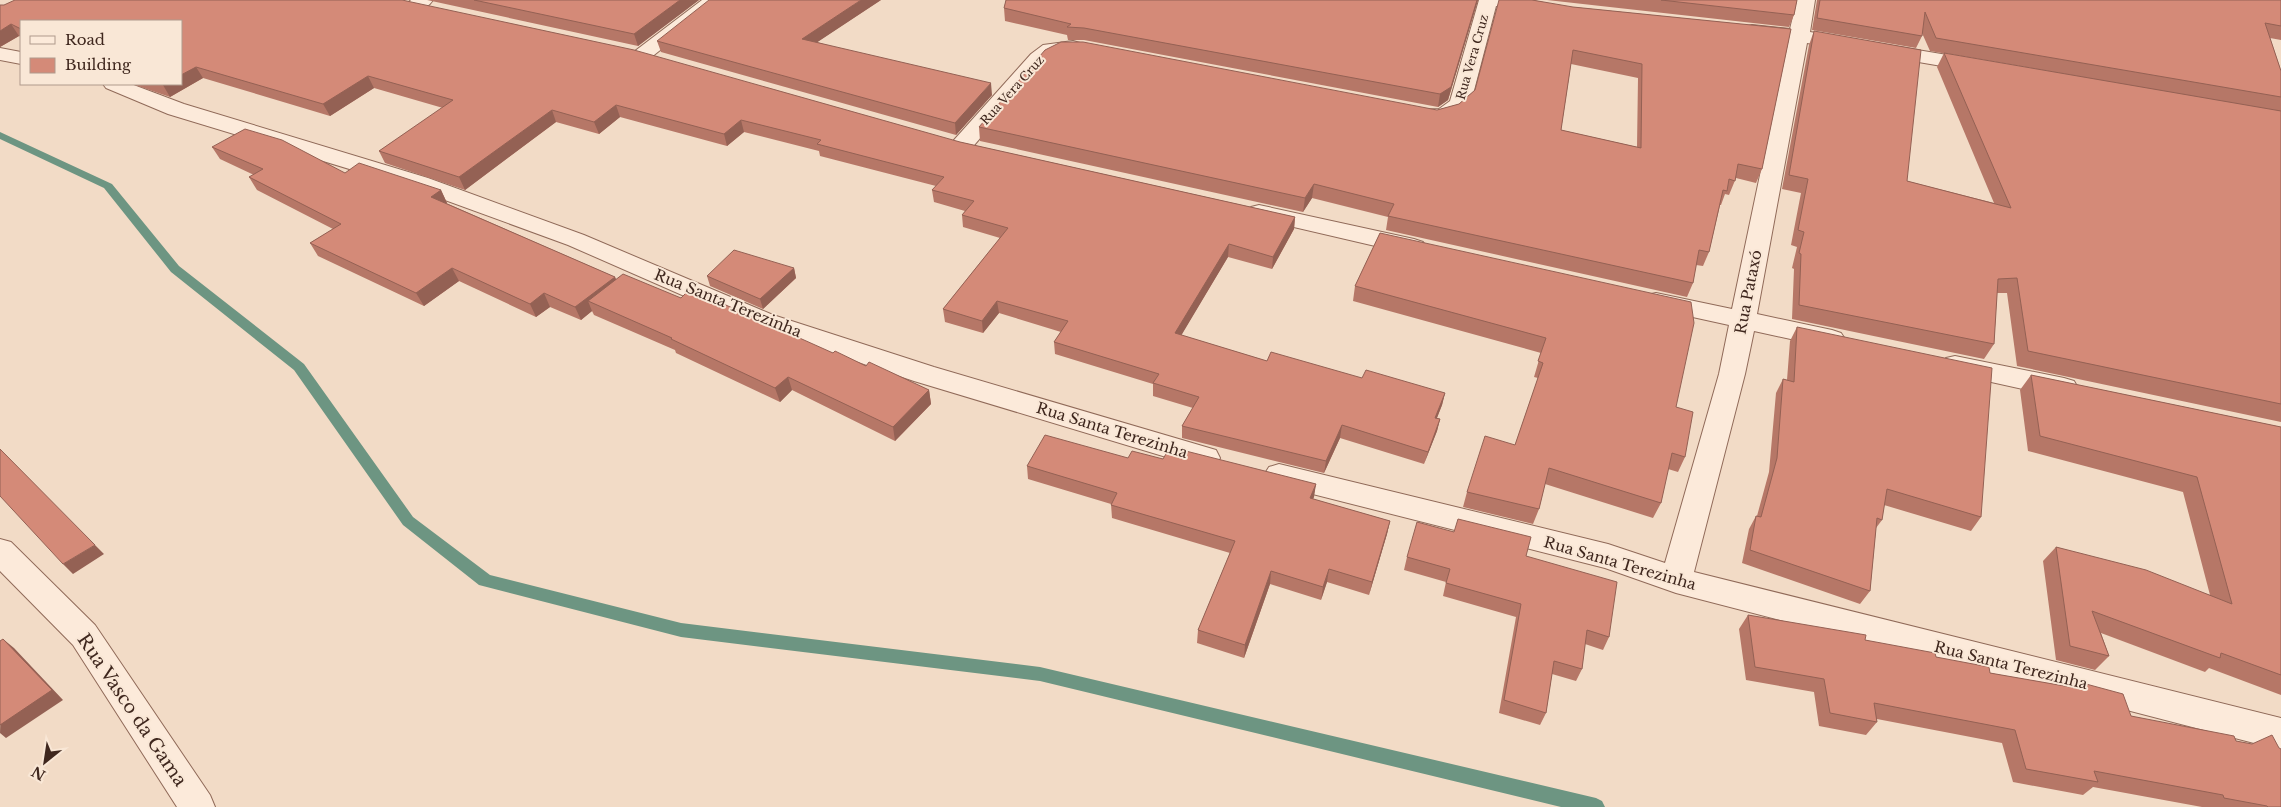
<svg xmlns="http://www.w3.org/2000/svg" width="2281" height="807" viewBox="0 0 2281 807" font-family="'Libre Baskerville',serif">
<rect width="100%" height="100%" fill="#f2dbc6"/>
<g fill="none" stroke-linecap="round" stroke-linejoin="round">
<path fill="#6d9582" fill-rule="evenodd" d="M0 132 112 184 179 266 304 364 413 517 490 575 681 623 1040 667 1596 798 1602 801 1605 807H1561L1040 681 681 637 479 585 403 525 294 370 171 272 104 188 0 139Z"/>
<defs>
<path id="minor" d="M411 0H433C428 8 419 11 409 9L406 5Z
M702 0H723L649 59 642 61 635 59 632 55 635 51Z
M1479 0H1528L1543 3 1546 7 1543 11 1536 13 1496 6 1471 102C1458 120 1440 125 1419 120L1416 115 1419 110 1439 109 1450 101Z
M1797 0H1815L1810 32 1977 60 1984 62 1987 66 1984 70 1977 72 1807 43 1757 314 1832 330 1841 333 1845 339 1841 345 1832 348 1754 331 1745 374 1694 572 2281 718V750L1676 593 1605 568 1269 483 1264 475 1269 467 1279 464 1608 544 1665 563 1719 374 1729 325 1647 307 1643 301 1647 295 1656 293 1732 309 1788 41 1745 35 1742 31 1745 27 1752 25 1790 29Z
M1073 41 1080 43 1083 47 1080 51 1055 55 1045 62 970 150 962 152 954 150 951 145 954 140 1031 54 1043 45Z
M0 48 21 52V64L0 60Z
M103 84H131L184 104 428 178 584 235 773 315 934 367 1216 450 1220 458 1216 466 1206 469 914 381 755 327 568 245 412 188 168 114 106 88Z
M1259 205 1414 239 1423 242 1426 247 1423 252 1414 255 1251 217 1247 212 1251 207Z
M1955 356 2064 378 2074 381 2078 388 2074 395 2064 398 1946 372 1942 365 1946 358Z
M0 539 11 542 95 625 210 795 215 807H177L73 645 0 571Z"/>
</defs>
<use href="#minor" stroke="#906a59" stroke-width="2"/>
<use href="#minor" fill="#fceada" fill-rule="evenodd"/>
</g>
<path fill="#b67767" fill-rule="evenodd" d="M427 0H699L638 46Z
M881 0 817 42 992 95 956 135 661 52 657 41Z
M1006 0H1478L1448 100 1438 107 1084 40H1068L1067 35 1005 21 1004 8Z
M1547 0H1797L1794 15 1789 27Z
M1817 0H2281V40L2270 38 2281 71V422L2017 366 2007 293H1997L1994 344 1984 359 1792 319 1794 269 1792 268 1797 247 1791 245 1801 193 1782 189 1809 45 1814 31 1907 181 1994 203 1937 67 1944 53 2117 83 1930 51 1922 33V36L1916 48 1812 30Z
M4 5 960 142 1295 217 1294 229 1272 269 1228 257 1181 335 1267 361 1445 393 1442 405 1437 418 1440 419 1437 431 1424 464 1340 438 1324 473 1182 438V426L1193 408 1153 396V384L1055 354 1054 342 1061 332 999 313 983 333 945 322 943 309 1000 238 963 227 962 215 965 211 934 202 932 190 936 186 820 156 819 151 744 132 727 146 620 117 599 134 556 122 465 190 385 163 379 151 443 108 374 88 330 116 203 78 170 97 132 84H181L21 21V37L19 36 0 47Z
M1573 7 1791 29 1762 169 1756 183 1736 178 1729 195 1725 194 1721 205H1720L1709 252 1703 266 1696 265 1693 283 1687 297 1386 230 1388 217 1312 198 1303 212 980 141 979 127 1437 110 1459 104ZM1571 64 1638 78 1637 147 1561 130Z
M212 147 345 173 441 190 447 203H446L615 277 616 279 681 298 833 353 929 390 931 404 895 441 792 390 780 402 676 353 675 350 594 315 592 311 581 320 550 307 536 317 459 281 424 306 318 256 310 243 333 229 257 190 249 177 254 175 220 159Z
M1380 233 1676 407 1685 457 1678 472 1668 469 1661 503 1653 518 1545 484 1539 509 1533 524 1463 507 1467 492 1515 445 1538 378 1534 377 1541 353 1353 301 1355 286Z
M794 268 796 278 763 309 710 286 707 276Z
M1797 327 1981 517 1971 531 1884 505 1882 520 1876 528 1870 591 1860 604 1742 563 1749 529 1756 516H1757L1769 472 1776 393 1783 379 1787 380 1790 341Z
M2031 375 2281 427V695L2209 668 2205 672 2101 633 2109 656 2095 670 2056 660 2043 561 2056 547 2210 595 2183 492 2028 451 2020 390Z
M1128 458 1163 459 1316 484 1313 499 1390 521 1387 534 1369 595 1327 582 1321 600 1270 584 1244 658 1197 643 1198 630 1230 553 1112 518 1111 504 1028 479 1027 466Z
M1526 556 1609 637 1603 650 1585 644 1582 669 1576 681 1552 674 1546 713 1540 725 1499 713 1516 617 1443 596 1446 582 1404 570 1407 557Z
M1748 615 1865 640 1936 657 1990 673 2069 687 2075 681 2131 716 2236 741 2281 807H2202L2093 787 2083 795 2013 782 2002 743 1877 719V722L1866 735 1819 726 1814 692 1746 680 1739 629Z"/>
<path fill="#946154" d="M680 0H699L638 46 634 34Z
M861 0H881L804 51 802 39Z
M1477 0H1478L1448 100 1438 107 1440 94Z
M11 24 19 36 0 47V31Z
M196 67 203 78 170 97 163 85 165 84H181V75Z
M368 76 374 88 330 116 323 104Z
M991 83 992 95 956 135 955 123Z
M616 105 620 117 599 134 594 122Z
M552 110 556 122 465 190 459 177Z
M741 120 744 132 727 146 724 134Z
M1314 184 1312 198 1303 212 1305 198Z
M441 190 447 203 438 210 431 197Z
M1295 217 1294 229 1272 269 1273 257Z
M1229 244 1228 257 1175 346V333Z
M452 268 459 281 424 306 416 293Z
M794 268 796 278 763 309 760 299Z
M615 277 620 290 588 301 592 311 581 320 575 307Z
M544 293 550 307 536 317 530 304Z
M997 301 999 313 983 333 982 321Z
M788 377 792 390 780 402 775 388Z
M929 390 931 404 895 441 893 427Z
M1445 393 1442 405 1432 430 1435 418Z
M1440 419 1437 431 1424 464 1428 452Z
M1342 425 1340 438 1324 473 1326 461Z
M1316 484 1314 497 1308 511 1310 498Z
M1390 521 1387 534 1369 595 1372 582Z
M95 545 104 554 73 574 63 564Z
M1329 569 1327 582 1321 600 1323 587Z
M1271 571 1270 584 1244 658 1245 645Z
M3 639 14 648 63 700 6 738 0 733Z"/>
<path fill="#d48a78" stroke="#946154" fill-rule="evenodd" d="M15 0H402L634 50 960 142 1295 217 1273 257 1229 244 1175 333 1267 361 1271 352 1362 378 1366 370 1445 393 1435 418 1440 419 1428 452 1342 425 1326 461 1182 426 1199 397 1153 383 1159 374 1054 342 1068 321 997 301 982 321 943 309 1008 228 962 215 974 201 932 190 944 177 817 144 821 140 741 120 724 134 616 105 594 122 552 110 459 177 379 151 453 100 368 76 323 104 196 67 181 75V21H21V29L11 24 0 31V5H4Z
M474 0H680L634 34Z
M709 0H861L802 39 991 83 955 123 657 41Z
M1006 0H1477L1451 87 1440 94 1084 28 1067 27 1071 24 1004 8Z
M1499 0H1532L1573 7 1791 29 1762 169 1738 164 1735 181 1729 179 1727 191 1723 190 1709 252 1699 250 1693 283 1388 216 1394 204 1314 184 1305 198 979 127 1045 50 1061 42H1083L1437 110 1459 104 1475 90ZM1573 50 1642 64 1641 148 1561 130Z
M1661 0H1797L1794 15Z
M1820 0H2281V26L2265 23 2281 71V97L1936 38 1925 12 1922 36 1817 18Z
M1814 31 1921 50 1907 181 2011 208 1944 53 2281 111V404L2028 351 2017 278 1998 279 1994 344 1799 305 1801 254 1799 253 1804 232 1798 230 1808 179 1789 175Z
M245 129 282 140 345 173 359 163 441 190 431 197 615 277 575 307 544 293 530 304 452 268 416 293 310 243 341 224 249 177 263 169 212 147Z
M1380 233 1691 302 1694 323 1676 407 1693 412 1685 457 1672 453 1661 503 1549 468 1539 509 1467 492 1485 436 1515 445 1543 363 1538 361 1546 338 1355 286Z
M734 250 794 268 760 299 707 276Z
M623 274 681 298 690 289 833 353 835 351 866 366 869 362 929 390 893 427 788 377 775 388 671 339 672 338 588 301Z
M1797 327 1992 368 1981 517 1887 489 1882 520 1877 518 1870 591 1750 550 1756 516 1761 517 1777 458 1783 379 1794 382Z
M2031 375 2281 427V675L2221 653 2220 658 2092 611 2109 656 2070 646 2056 547 2146 570 2232 604 2197 477 2040 436Z
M1045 435 1128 458 1132 451 1163 459 1170 447 1316 484 1310 498 1390 521 1372 582 1329 569 1323 587 1271 571 1245 645 1198 630 1235 541 1111 505 1117 493 1027 466Z
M0 449 95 545 63 564 0 496Z
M1458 519 1531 537 1526 556 1617 582 1609 637 1587 630 1582 669 1554 661 1546 713 1504 700 1521 604 1446 583 1450 569 1407 557 1417 522 1454 532Z
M1748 615 1866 635 1865 640 1935 653 1936 657 1989 667 1990 673 2076 688 2075 681 2123 694 2131 716 2234 736 2236 741 2252 744 2272 735 2279 748 2281 749V807H2268L2267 806 2224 798 2223 795 2094 771 2098 782 2026 769 2015 730 1874 703 1877 722 1830 713 1824 679 1755 667Z
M3 639 52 690 0 725V641Z"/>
<g text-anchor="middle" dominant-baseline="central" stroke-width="4" stroke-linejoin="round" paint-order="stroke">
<g font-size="12" fill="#3f271e" stroke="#f9e7d6">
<text transform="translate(1472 57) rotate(-74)">Rua Vera Cruz</text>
<text transform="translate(1012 90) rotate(-48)">Rua Vera Cruz</text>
</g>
<g font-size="15" fill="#3f271e" stroke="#f9e7d6">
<text transform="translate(1748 292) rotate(-79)">Rua Pataxó</text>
<text transform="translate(728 303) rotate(22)">Rua Santa Terezinha</text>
<text transform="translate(1112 430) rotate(17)">Rua Santa Terezinha</text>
<text transform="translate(1620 563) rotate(16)">Rua Santa Terezinha</text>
<text transform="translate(2011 665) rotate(14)">Rua Santa Terezinha</text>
</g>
<g font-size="18" fill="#3f271e" stroke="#f9e7d6">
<text transform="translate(132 710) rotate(56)">Rua Vasco da Gama</text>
</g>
</g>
<rect x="20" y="20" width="162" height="65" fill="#f9e7d6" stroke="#af9a8c"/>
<rect x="30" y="36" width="25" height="8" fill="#fceada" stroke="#af9a8c"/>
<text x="65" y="45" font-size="15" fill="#3f271e">Road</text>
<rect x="30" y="58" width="25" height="15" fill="#d48a78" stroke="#af9a8c"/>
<text x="65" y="70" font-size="15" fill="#3f271e">Building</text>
<g transform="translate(45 762) rotate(210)" stroke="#f9e7d6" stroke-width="4" paint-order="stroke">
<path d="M0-4L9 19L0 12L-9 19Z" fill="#3f271e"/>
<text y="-8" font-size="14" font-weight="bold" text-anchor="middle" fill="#3f271e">N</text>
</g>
</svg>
